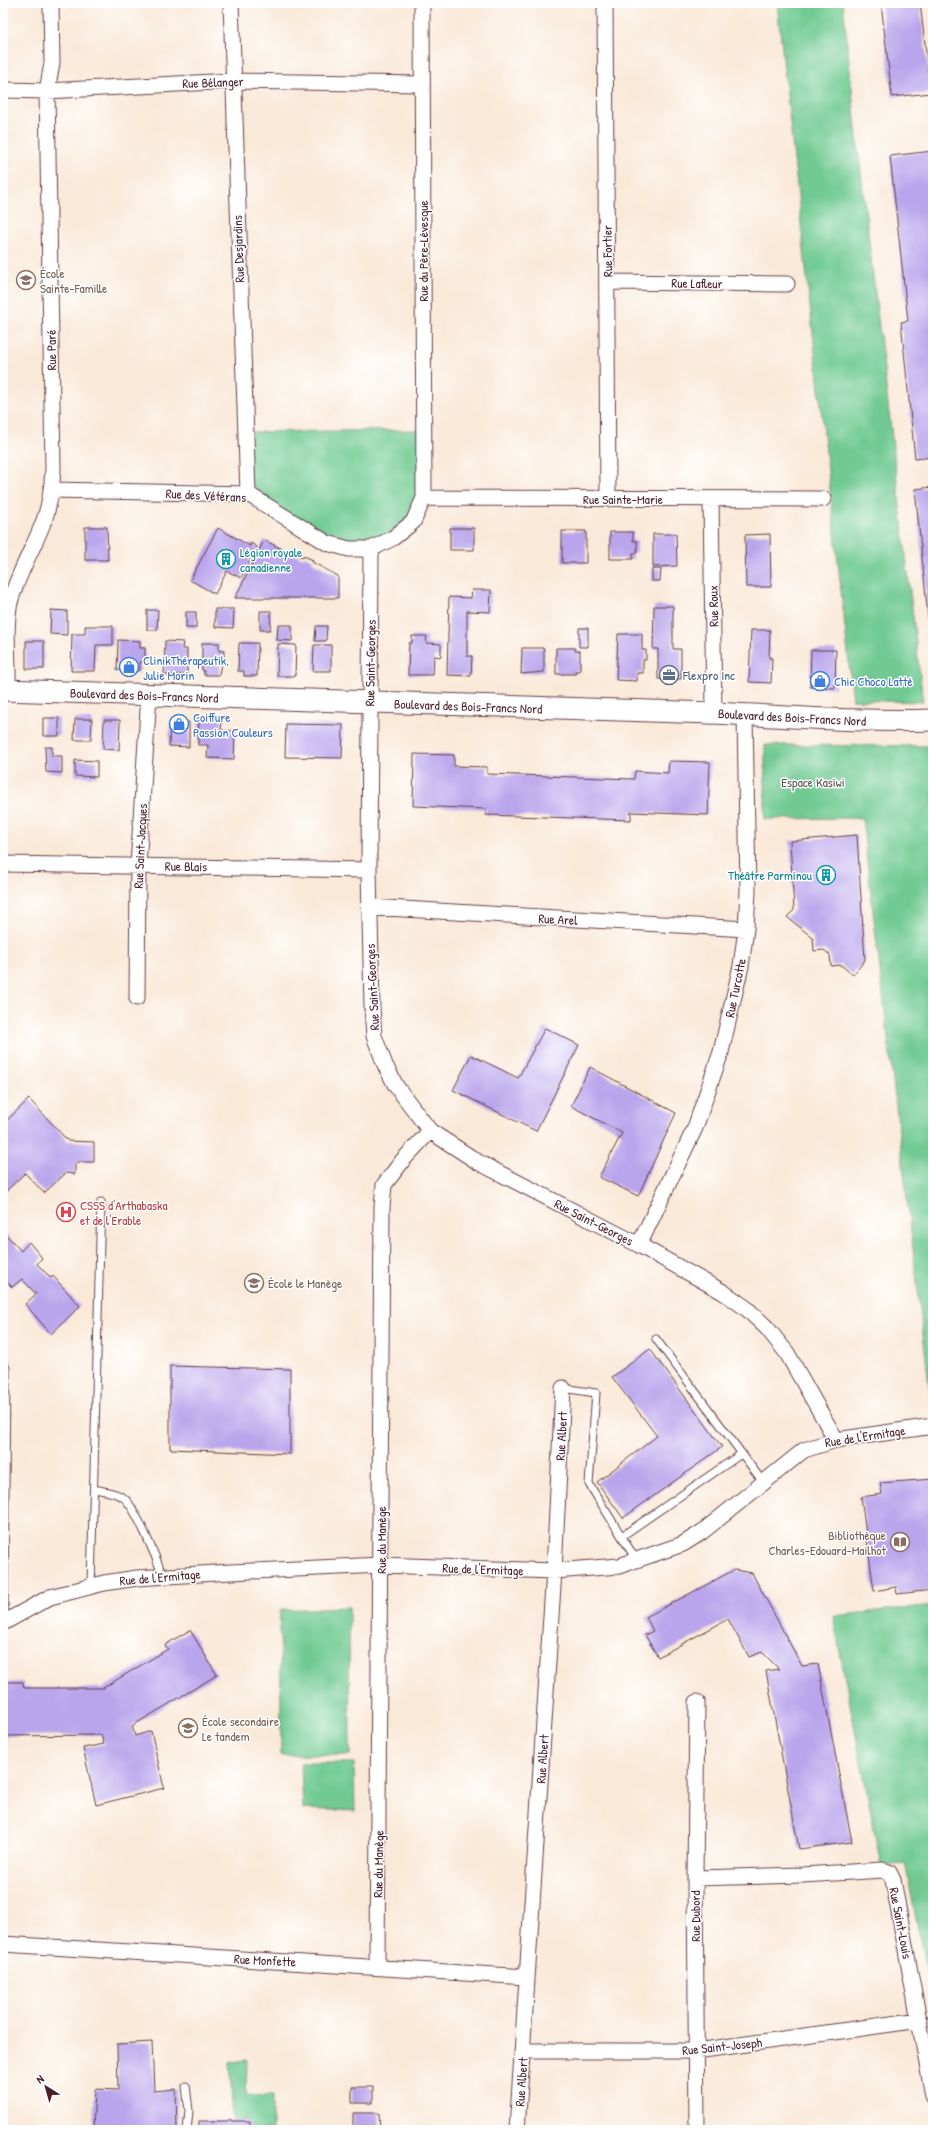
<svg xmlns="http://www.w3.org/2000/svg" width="936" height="2133" viewBox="0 0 936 2133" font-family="'Patrick Hand',sans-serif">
<rect width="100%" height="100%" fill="#fff"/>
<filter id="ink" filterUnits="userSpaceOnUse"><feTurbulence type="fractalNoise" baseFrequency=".025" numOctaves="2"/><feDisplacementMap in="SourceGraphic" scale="8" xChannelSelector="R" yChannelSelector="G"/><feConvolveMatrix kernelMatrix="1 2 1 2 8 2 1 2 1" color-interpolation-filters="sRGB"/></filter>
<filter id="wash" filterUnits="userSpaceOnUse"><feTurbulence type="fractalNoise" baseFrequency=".012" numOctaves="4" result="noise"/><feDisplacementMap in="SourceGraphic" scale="16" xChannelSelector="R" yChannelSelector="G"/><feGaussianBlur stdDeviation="0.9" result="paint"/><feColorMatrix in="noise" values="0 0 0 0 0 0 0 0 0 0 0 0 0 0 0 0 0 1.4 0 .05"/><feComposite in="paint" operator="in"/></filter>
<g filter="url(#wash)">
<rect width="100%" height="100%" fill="#f9e9d8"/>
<path fill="#6fca91" stroke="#5c745e" d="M777 3H843L858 148 923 702 853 700Z
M424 430V498L393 538 349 549 248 494 245 432Z
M765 745 933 746V1401H931L862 818 765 819Z
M933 1605V2005L905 1863 881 1865 833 1616Z
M349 1607 350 1755H281L280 1610Z
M301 1763H354L355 1811 303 1809Z
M247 2060 246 2095 272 2096V2130H250L233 2121 230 2062Z"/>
<g id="blocks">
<path fill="#b9a5ec" d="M3 3H6V47H3Z
M881 3H920L931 93 892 97Z
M933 151V457L915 459 901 322 908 321 890 156Z
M933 487V656H932L915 489Z
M85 527H107L108 560H85Z
M218 528 250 546 251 543 257 547 241 578 227 571 215 594 190 580Z
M450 528H474V550H450Z
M562 531H586V563H562Z
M610 532H633V541H637V553H633V559H610Z
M653 534H676L677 566 653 567Z
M770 534 771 587H746L745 535Z
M264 540 292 554 293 553 303 558 304 556 313 560 312 562 338 576V598H235Z
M652 569H661L660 581H652Z
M472 590H491L490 612 467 611V656H472L471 676 447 675 449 597 471 598Z
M654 606H673V649H681V679H658V649H653Z
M215 609H234L233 628 215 627Z
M51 610 67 611V635L50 634Z
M147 610H158L157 630H147Z
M260 611H271L270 630H260Z
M186 612H196V628H186Z
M278 625H292V641L277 640Z
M85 626H113V645H96L95 671H71L72 634H85Z
M316 626H327L326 641H315Z
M579 628H588V647H579Z
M751 630H770L769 658H772L771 683 749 682Z
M618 634H642V650H646V660H643V673H637V681L616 680Z
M412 636H427L426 643 441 644V657L434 656 433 675H408L409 643H412Z
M118 640 140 641V648H145V662H140V671L117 670Z
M26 641H44V669H26Z
M165 641 183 642 182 649H187V675H164Z
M202 643H219V651H224V664H221L219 675H204V671L202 670Z
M239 643H258L257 676H244V671H238Z
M278 644 296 645 295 676H277Z
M314 645H331V671H313Z
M522 648H544V672L521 674Z
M556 648H575V651H580V671H575L576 674H556Z
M811 650H836L835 688 810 687Z
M199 717 222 718 221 730 235 731 234 759 207 758 208 745H198Z
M43 718H59V736H43Z
M75 719H92L91 740H74Z
M104 720H120L119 750 103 749Z
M170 721 189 722V747L169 746Z
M286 724 343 725 342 758 285 757Z
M45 747H52V756H62V773L46 772Z
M414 754 454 755V766L487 767V774L634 779 635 771 668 773 669 761 710 762 708 815 631 812V820L486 815V809L413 806Z
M75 760 97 761V777L75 776Z
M857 835 865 960 853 975 841 965 831 966 830 955 824 950 814 951 813 938 787 917 794 910 790 841Z
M545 1028 579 1045 536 1131 453 1090 471 1055 518 1078Z
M590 1067 676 1113 638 1196 599 1177 622 1133 571 1106Z
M29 1099 68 1141 94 1142V1162H78L75 1164V1174L66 1173 44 1193 25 1173 3 1194V1124Z
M3 1231 21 1251 29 1242 42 1258 37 1264 51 1278 53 1276 80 1306 51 1334 25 1304 36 1294 22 1279 12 1287 3 1278Z
M650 1349 722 1447 623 1518 597 1482 657 1436 612 1377Z
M170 1366 290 1369V1454L170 1449Z
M933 1479V1590L897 1594 896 1587 874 1591 861 1497 882 1494 880 1483Z
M734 1570 752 1573 802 1666 818 1664 852 1842 799 1849 766 1671 779 1669 762 1652 749 1657 728 1619 658 1657 645 1635 653 1631 646 1617Z
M190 1630 217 1675 132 1726 135 1736 151 1731 164 1788 96 1805 83 1748 104 1744 101 1735 3 1736V1682H23L24 1688H103L168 1649 165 1645Z
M152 2042 154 2091 176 2089 177 2129 90 2130 93 2129 95 2089 118 2090 117 2044Z
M352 2087H373V2103H352Z
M353 2113H379L380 2130H353Z
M199 2121H250V2130H199Z"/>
</g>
</g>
<g filter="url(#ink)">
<use href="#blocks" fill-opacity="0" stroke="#643d45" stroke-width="1"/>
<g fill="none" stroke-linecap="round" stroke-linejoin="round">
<defs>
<path id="lane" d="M656 1339 763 1482
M3 1362 6 1368 4 1621
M563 1388 596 1393 589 1484 637 1561
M94 1489C104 1491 116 1492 124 1498 136 1508 157 1560 163 1576
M622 1536 741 1454
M91 1586 101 1202
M186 2086 189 2111 187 2130"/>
<path id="street" d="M231 3 248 494
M422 3 424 498 413 522 393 538 371 549 369 870 372 1007 374 1036 385 1065 396 1086 430 1131 478 1162 639 1245 723 1292 746 1308 767 1328 787 1353 836 1440
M605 3 608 499
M3 90 47 91 232 81 422 84
M608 282 787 284
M51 490 248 494 327 543 349 549H371
M424 498 823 499
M711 499 714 713
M8 690C9 666 4 620 11 599 19 572 33 549 43 523 50 506 52 487 53 469L47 91 52 63 51 3
M3 864 369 870
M369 907 746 929
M137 998 138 866 149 694
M639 1245 695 1128 721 1052 741 966 746 929 748 891 745 715
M3 1623 50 1597 104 1583 137 1578 231 1572 381 1565 554 1571 619 1566 683 1544 702 1532 804 1450 836 1440 933 1426
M695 1878 803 1875 883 1870 889 1872 893 1880 933 2096
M3 1944 527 1977
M377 1966 382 1207 384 1185 403 1160 430 1131
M523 2051H696L920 2020
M517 2130 554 1571 563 1388
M697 2130 695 1878 697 1702"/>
<path id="secondary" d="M3 690C229 696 455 706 681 712 765 714 849 723 933 720"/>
</defs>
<use href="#lane" stroke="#643d45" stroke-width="9"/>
<use href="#street" stroke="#643d45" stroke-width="17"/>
<use href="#secondary" stroke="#643d45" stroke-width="23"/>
<use href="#lane" stroke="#fff" stroke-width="7"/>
<use href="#street" stroke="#fff" stroke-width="15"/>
<use href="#secondary" stroke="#fff" stroke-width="21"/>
</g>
</g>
<defs>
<symbol id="school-ring" viewBox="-11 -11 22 22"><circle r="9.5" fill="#fff" stroke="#8d6e63" stroke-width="1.5"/><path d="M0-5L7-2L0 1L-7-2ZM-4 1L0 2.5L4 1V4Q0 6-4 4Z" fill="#8d6e63"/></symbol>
<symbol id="building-ring" viewBox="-11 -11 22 22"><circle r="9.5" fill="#fff" stroke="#0f9aa8" stroke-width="1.5"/><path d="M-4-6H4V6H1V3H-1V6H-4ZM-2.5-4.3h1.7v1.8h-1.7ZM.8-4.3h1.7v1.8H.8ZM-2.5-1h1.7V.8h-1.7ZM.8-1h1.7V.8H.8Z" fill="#0f9aa8"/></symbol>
<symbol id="shop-ring" viewBox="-11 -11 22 22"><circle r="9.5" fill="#fff" stroke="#3f7fe0" stroke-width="1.5"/><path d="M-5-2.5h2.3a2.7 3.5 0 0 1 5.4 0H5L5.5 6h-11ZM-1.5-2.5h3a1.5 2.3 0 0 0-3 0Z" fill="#3f7fe0"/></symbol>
<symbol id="office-ring" viewBox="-11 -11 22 22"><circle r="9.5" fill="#fff" stroke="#5c6f8a" stroke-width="1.5"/><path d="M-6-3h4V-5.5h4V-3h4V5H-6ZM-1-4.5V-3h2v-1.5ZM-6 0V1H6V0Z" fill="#5c6f8a"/></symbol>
<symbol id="hospital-ring" viewBox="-11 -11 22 22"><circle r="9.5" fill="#fff" stroke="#e0444e" stroke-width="1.5"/><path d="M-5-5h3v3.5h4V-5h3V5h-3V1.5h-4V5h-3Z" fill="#e0444e"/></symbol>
<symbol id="library-ring" viewBox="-11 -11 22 22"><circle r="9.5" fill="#fff" stroke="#8d6e63" stroke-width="1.5"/><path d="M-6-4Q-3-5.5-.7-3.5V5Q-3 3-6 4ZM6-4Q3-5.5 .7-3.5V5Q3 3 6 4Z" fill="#8d6e63"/></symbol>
</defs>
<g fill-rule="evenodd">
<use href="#school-ring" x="15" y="269" width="22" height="22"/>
<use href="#building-ring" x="215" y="548" width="22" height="22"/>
<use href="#shop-ring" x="118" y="656" width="22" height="22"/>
<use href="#office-ring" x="658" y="664" width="22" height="22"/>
<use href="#shop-ring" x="809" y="670" width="22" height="22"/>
<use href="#shop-ring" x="168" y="713" width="22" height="22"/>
<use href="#building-ring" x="815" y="864" width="22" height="22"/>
<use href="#hospital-ring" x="55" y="1201" width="22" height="22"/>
<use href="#school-ring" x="243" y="1272" width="22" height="22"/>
<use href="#library-ring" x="889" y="1531" width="22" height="22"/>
<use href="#school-ring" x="177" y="1717" width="22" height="22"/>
</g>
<g text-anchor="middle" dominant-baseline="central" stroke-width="3" stroke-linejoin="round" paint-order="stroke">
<g font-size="13" fill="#4a1f2b" stroke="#fff">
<text transform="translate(213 82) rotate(-2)">Rue Bélanger</text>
<text transform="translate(238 249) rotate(-92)">Rue Desjardins</text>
<text transform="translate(423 251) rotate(-90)">Rue du Père-Lévesque</text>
<text transform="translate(607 251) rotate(-91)">Rue Fortier</text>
<text transform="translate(697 283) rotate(1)">Rue Lafleur</text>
<text transform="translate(51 350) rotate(-91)">Rue Paré</text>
<text transform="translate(206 495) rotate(3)">Rue des Vétérans</text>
<text x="623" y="499">Rue Sainte-Marie</text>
<text transform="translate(713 606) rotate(-91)">Rue Roux</text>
<text transform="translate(370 663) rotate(-89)">Rue Saint-Georges</text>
<text transform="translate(144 695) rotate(2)">Boulevard des Bois-Francs Nord</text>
<text transform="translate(468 706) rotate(2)">Boulevard des Bois-Francs Nord</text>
<text transform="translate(792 717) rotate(3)">Boulevard des Bois-Francs Nord</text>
<text transform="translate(140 846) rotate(-87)">Rue Saint-Jacques</text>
<text transform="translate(186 866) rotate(1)">Rue Blais</text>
<text transform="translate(558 919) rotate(3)">Rue Arel</text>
<text transform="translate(372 987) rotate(-93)">Rue Saint-Georges</text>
<text transform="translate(735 988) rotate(-78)">Rue Turcotte</text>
<text transform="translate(594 1222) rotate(27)">Rue Saint-Georges</text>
<text transform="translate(561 1436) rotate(-87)">Rue Albert</text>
<text transform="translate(865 1436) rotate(-9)">Rue de l'Ermitage</text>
<text transform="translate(381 1540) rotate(-90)">Rue du Manège</text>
<text transform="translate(483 1569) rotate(2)">Rue de l'Ermitage</text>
<text transform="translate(160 1577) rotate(-5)">Rue de l'Ermitage</text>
<text transform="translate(542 1759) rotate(-86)">Rue Albert</text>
<text transform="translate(378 1864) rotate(-89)">Rue du Manège</text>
<text transform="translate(695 1916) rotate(-90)">Rue Dubord</text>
<text transform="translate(901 1923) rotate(79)">Rue Saint-Louis</text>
<text transform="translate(265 1960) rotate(3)">Rue Monfette</text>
<text transform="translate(722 2046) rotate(-6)">Rue Saint-Joseph</text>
<text transform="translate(521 2082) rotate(-86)">Rue Albert</text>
</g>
<g font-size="13" fill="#785e54" stroke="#fff" text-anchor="start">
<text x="40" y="273">École<tspan x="40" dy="15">Sainte-Famille</tspan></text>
<text x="268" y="1283">École le Manège</text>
<text x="886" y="1535" text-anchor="end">Bibliothèque<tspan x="886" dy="15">Charles-Edouard-Mailhot</tspan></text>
<text x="202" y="1721">École secondaire<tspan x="202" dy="15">Le tandem</tspan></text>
</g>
<g font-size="13" fill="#0d838f" stroke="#fff" text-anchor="start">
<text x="240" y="552">Légion royale<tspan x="240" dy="15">canadienne</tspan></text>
<text x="812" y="875" text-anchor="end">Théâtre Parminou</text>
</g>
<g font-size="13" fill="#366cbe" stroke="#fff" text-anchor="start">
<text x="143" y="660">ClinikThérapeutik,<tspan x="143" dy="15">Julie Morin</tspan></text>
<text x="834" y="681">Chic Choco Latté</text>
<text x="193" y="717">Coiffure<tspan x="193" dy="15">Passion Couleurs</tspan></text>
</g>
<g font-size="13" fill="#4e5e75" stroke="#fff" text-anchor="start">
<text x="683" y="675">Flexpro Inc</text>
</g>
<g font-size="13" fill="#575b4f" stroke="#fff">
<text x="813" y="782">Espace Kasiwi</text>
</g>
<g font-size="13" fill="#be3a42" stroke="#fff" text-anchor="start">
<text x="80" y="1205">CSSS d'Arthabaska<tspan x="80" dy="15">et de l'Erable</tspan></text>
</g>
</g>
<rect width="936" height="2133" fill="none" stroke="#fff" stroke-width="16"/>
<g transform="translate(46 2087) rotate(323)" stroke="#ffffff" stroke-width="3" paint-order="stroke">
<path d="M0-3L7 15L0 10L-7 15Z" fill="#4a1f2b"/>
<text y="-6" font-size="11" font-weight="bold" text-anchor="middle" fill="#4a1f2b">N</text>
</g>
</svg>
